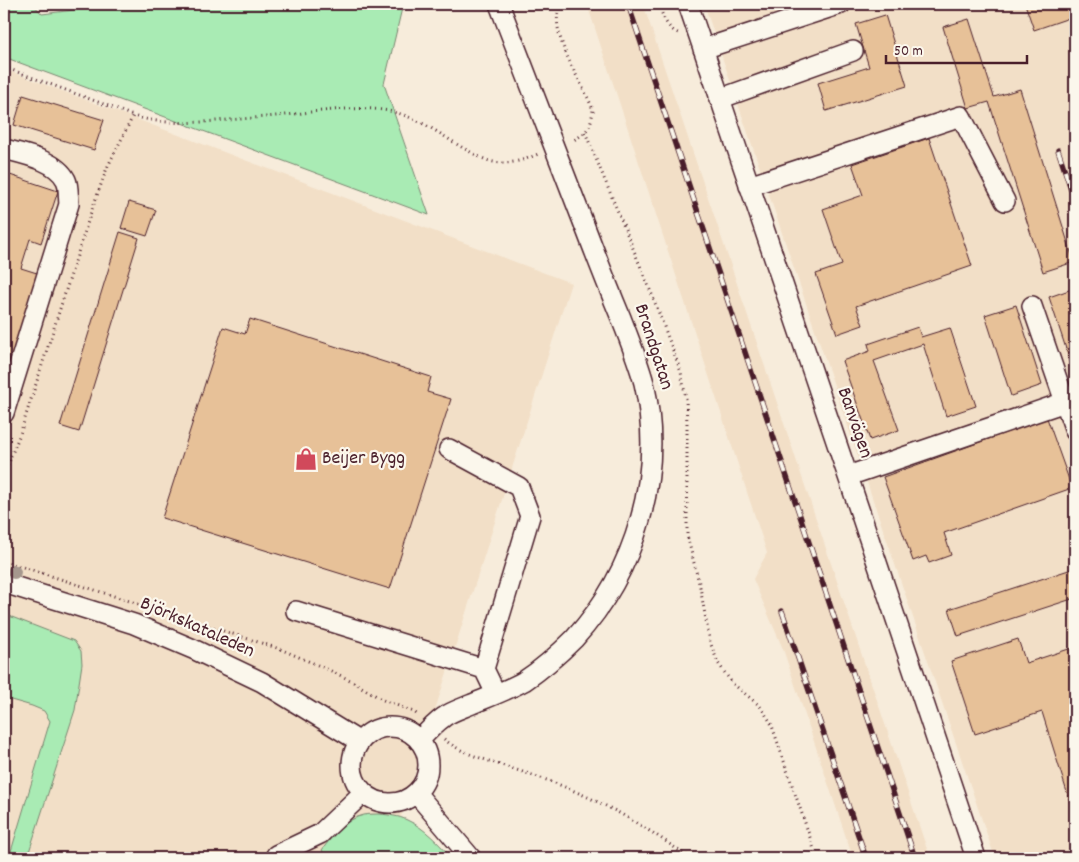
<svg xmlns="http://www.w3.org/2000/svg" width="1079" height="862" viewBox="0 0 1079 862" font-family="Dekko,sans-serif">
<rect width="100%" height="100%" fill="#f7ecdb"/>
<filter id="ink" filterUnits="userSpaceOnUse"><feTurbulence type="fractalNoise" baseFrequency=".02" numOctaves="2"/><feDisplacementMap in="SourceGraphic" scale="10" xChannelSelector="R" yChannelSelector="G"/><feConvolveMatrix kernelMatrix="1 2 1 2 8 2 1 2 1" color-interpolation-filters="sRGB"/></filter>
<g filter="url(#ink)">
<path fill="#f2dfc7" d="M587 4H643L930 858H853L783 649 753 579 767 553Z
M704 4H1075V858H995Z
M4 69 571 283 393 842 401 858H4Z"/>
<path fill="#a9ebb4" stroke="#7a8570" d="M4 4H33L42 14 122 4H403L384 84 429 215 4 57Z
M4 614 74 641 81 651 82 664 75 710 27 858H9L50 721 44 711 32 706 4 698Z
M380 814C389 815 399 816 407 820 425 828 439 844 452 858H326L322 850C333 835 345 819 364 815 369 814 375 814 380 814Z"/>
<path fill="#e7c198" stroke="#4a1f2b" d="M1025 4H1075V16L1034 30Z
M885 15 907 86 826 111 818 83 869 67 856 24Z
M969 19 994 97 1020 89 1074 262 1043 272 989 102 968 108 943 27Z
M23 95 104 120 94 150 14 125Z
M929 138 972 266 856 306 863 325 837 334 816 274 842 265 823 209 863 195 852 164Z
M4 173 58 191 41 243 30 239 21 268 40 274 4 389Z
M129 202 156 210 147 236 121 228Z
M120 232 139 238 79 432 60 426Z
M1075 288V373H1074L1049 297Z
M1016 305 1042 385 1011 396 985 315Z
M250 319 431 377 427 392 451 399 390 589 162 518 223 327 245 334Z
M918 327 921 337 950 328 976 406 946 416 923 344 874 361 899 430 870 440 842 361 870 351 868 344Z
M1047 418 1072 488 944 533 951 555 929 563 926 556 913 561 883 477Z
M1075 568V598L958 636 949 609Z
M1018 639 1026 663 1075 647V818L1042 712 975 734 951 661Z"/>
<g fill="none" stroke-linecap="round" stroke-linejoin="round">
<defs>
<path id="minor" d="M688 4 860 512 976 858
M703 49 841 4
M719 99 853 51
M4 149C23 154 56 160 66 180 69 186 68 197 69 204L4 413
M749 186 961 116 1005 201
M1032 306 1065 402
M449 449 519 487 530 516 484 669 496 694
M848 476 1065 402 1075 431
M4 583 134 624 193 649 262 682 360 742
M296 611 484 669
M352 765a38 38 0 1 1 76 0a38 38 0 1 1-76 0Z
M419 741C427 732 435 723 444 717 452 711 463 708 472 704 489 697 508 690 524 681 542 669 559 654 574 639 636 571 665 474 644 383 638 361 629 339 621 318 609 289 598 261 587 232 558 156 529 80 499 4
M416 793 471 858
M283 858 276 855 320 834 363 793"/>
</defs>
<use href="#minor" stroke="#4a1f2b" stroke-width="22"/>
<path stroke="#4a1f2b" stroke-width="3" stroke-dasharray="1 4" stroke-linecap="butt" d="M562 4C544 29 584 84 593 110 591 127 587 133 572 141
M658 4C663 15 666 28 678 33
M4 67 106 105 133 116
M585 132 651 292 681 372 686 399 687 424V535L700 587 710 642 718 663 732 683 760 706 771 723 817 858
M4 480 11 456 20 434 90 215 107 168 133 116C164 125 195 123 227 120 254 118 282 116 310 112 336 110 363 106 389 111 416 116 440 134 463 148 473 153 483 160 494 162 509 165 525 160 538 154
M4 561 280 649 327 669 350 680 383 700 414 712 419 716
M444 739C458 751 477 757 495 763 519 771 544 778 567 788 609 805 653 831 689 858"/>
<use href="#minor" stroke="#fbf7ec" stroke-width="19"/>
<defs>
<path id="rail" d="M628 4 915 858
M1058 150 1075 201
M782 611 866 858"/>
</defs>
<use href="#rail" stroke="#4a1f2b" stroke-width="5.5"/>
<use href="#rail" stroke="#fbf7ec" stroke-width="4" stroke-dasharray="11" stroke-linecap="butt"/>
</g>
<circle fill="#a5978d" cx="14" cy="572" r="7"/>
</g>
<defs>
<symbol id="shop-bare" viewBox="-9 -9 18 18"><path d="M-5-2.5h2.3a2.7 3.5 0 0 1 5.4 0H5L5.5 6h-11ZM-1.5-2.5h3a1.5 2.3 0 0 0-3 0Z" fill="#d1495b" stroke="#fbf7ec" stroke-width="2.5" paint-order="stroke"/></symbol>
</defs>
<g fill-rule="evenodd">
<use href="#shop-bare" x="290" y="443" width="32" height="32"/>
</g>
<g text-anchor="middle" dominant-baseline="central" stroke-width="4.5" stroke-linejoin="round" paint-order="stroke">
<g font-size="20" fill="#4a1f2b" stroke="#fbf7ec">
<text transform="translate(653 347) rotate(72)">Brandgatan</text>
<text transform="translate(854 423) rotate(71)">Banvägen</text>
<text transform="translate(197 628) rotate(24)">Björkskataleden</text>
</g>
<g font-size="20" fill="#4a1f2b" stroke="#fbf7ec" text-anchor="start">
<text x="322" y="459">Beijer Bygg</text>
</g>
</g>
<rect width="1079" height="862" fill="none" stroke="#fbf7ec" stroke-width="20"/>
<rect x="10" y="10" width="1059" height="842" fill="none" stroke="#4a1f2b" stroke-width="2" filter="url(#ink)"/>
<path d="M886 55v8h141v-8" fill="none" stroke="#4a1f2b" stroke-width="2.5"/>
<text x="894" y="55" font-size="15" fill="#4a1f2b" stroke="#fbf7ec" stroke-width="4" paint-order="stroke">50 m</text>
</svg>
